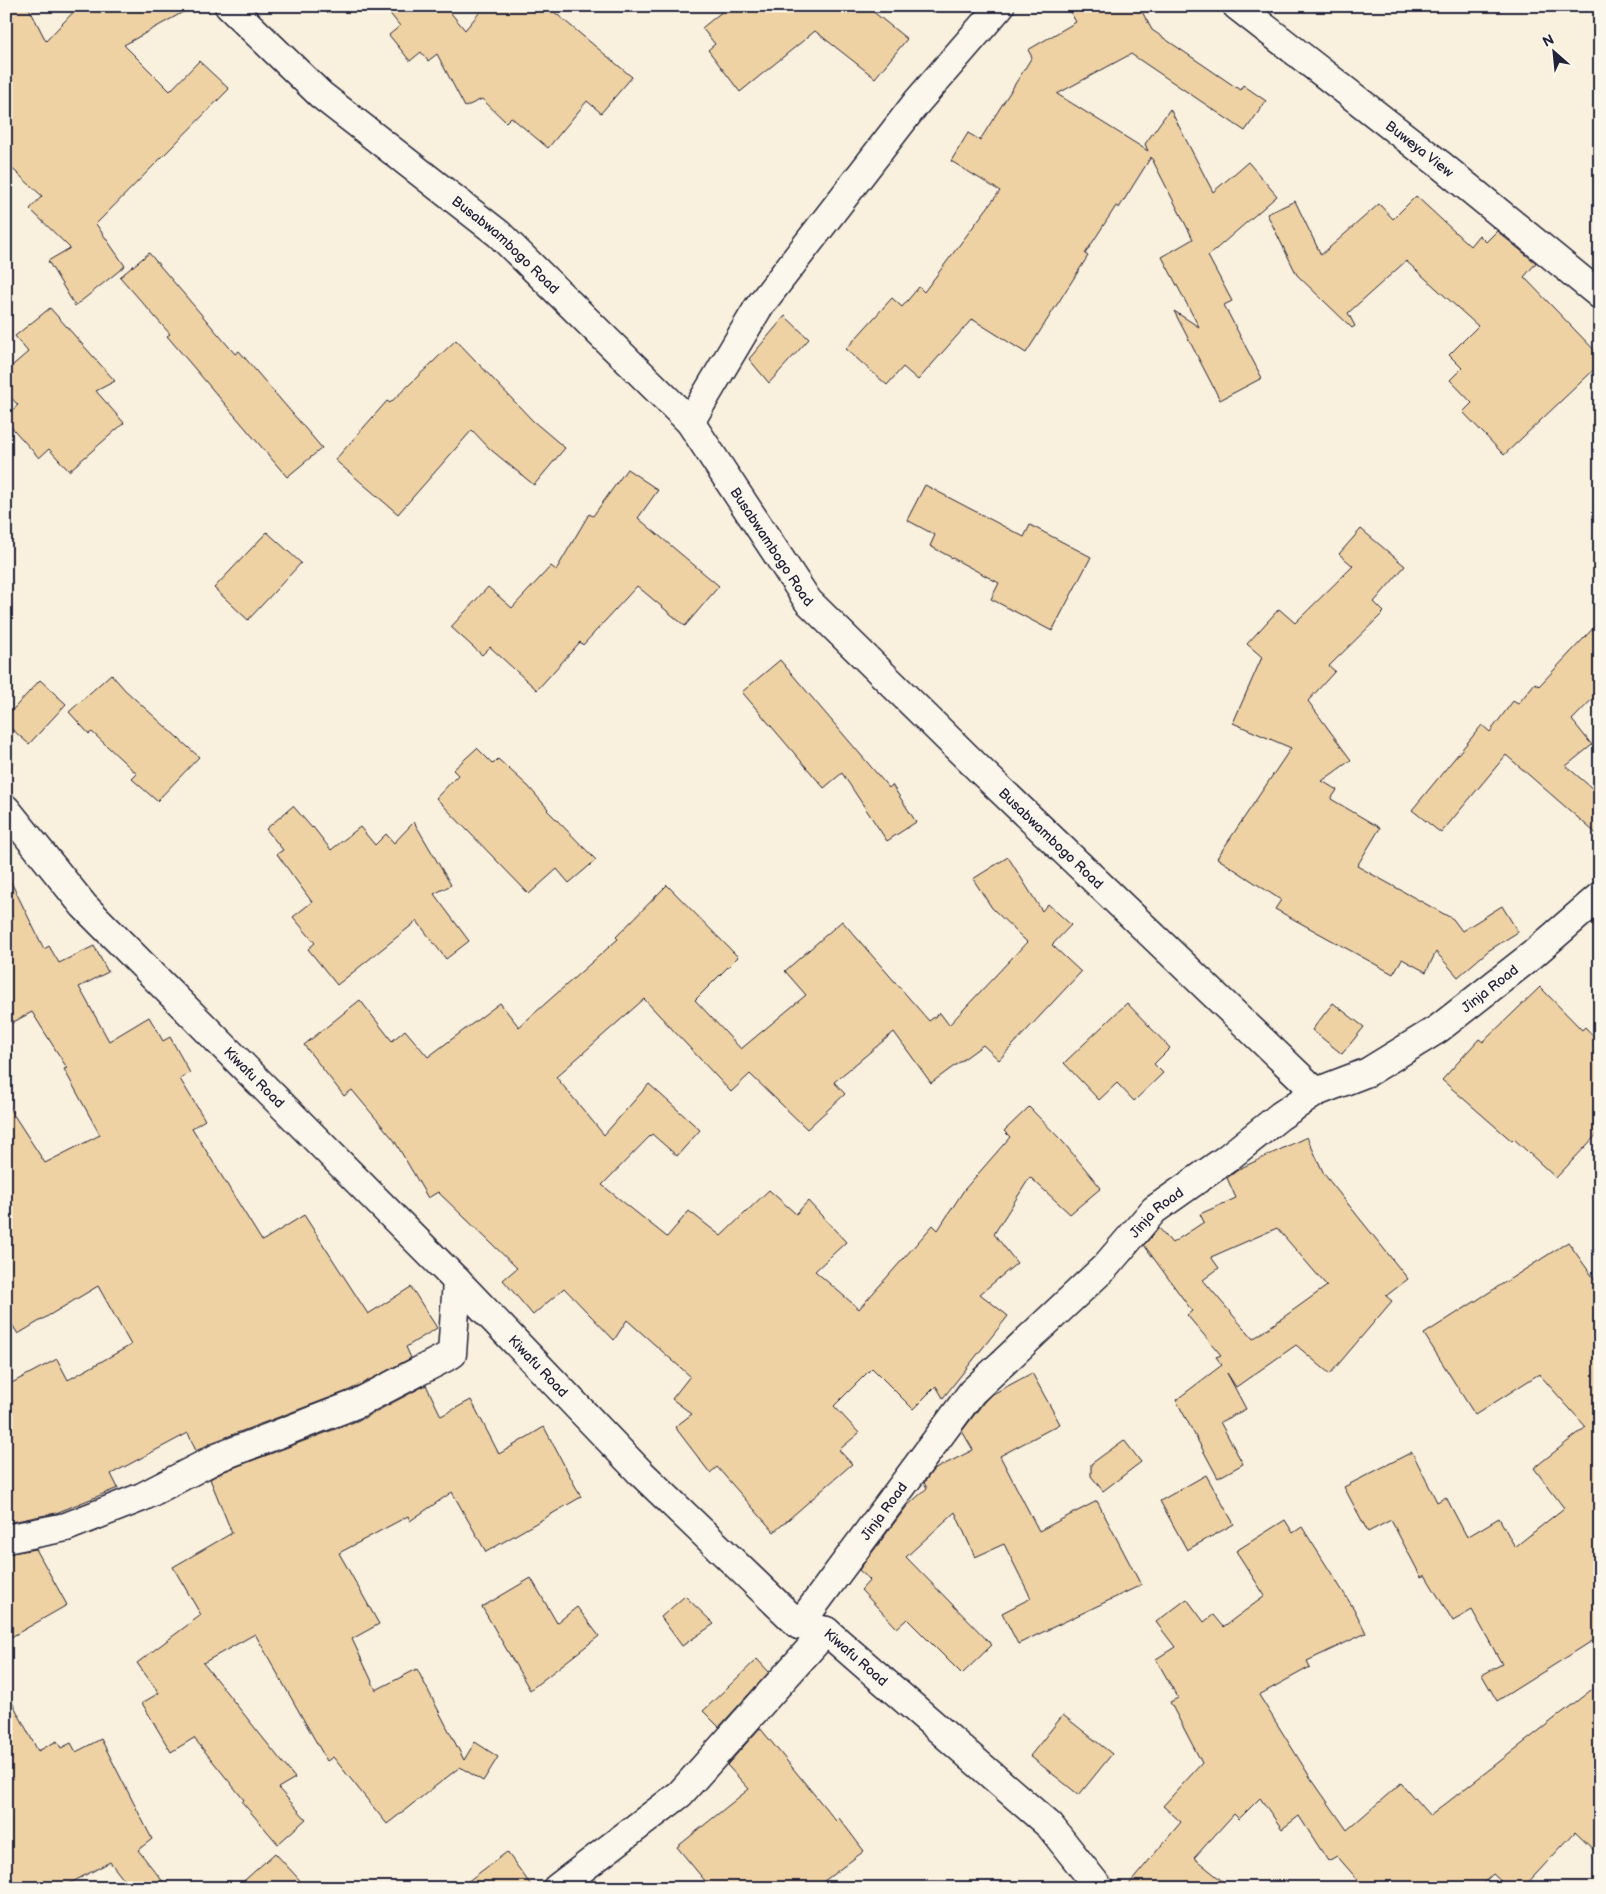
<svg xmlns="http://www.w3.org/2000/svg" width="1606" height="1894" viewBox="0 0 1606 1894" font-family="'Balsamiq Sans',sans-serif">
<rect width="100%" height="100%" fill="#f9f0dd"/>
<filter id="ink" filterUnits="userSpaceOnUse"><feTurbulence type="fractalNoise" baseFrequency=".02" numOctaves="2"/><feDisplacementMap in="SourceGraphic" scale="10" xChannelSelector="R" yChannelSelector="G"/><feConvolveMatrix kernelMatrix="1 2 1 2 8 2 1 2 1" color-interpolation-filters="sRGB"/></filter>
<g filter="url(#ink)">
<path fill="#efd2a3" stroke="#22223b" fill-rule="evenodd" d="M6 6H28L46 41 79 6H194L124 45 170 91 199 61 229 89 96 224 125 266 75 306 48 261 70 248 30 209 42 196 6 163Z
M384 6H445L465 30 485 6H547L632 77 601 113 587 101 548 148 511 117 506 122 482 99 465 107 437 54 428 61 421 52 410 61 389 35 400 26Z
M729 6H866L907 39 875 78 815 31 740 92 708 50 715 44 702 28Z
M1067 6H1139L1152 30 1240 90 1243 85 1266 101 1245 131 1131 54 1057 94 1148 151 1145 144 1170 109 1213 192 1248 162 1277 196 1208 256 1232 301 1224 305 1262 378 1220 400 1174 311 1199 327 1162 257 1193 239 1151 157 1119 208 1116 206 1085 254 1088 256 1026 353 972 319 918 380 903 367 887 385 846 349 892 298 902 307 919 287 924 292 1000 191 951 161 968 133 980 140 1032 57 1028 50 1076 22Z
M1416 196 1470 246 1479 235 1486 242 1497 231 1536 263 1524 277 1600 356V364L1504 455 1463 412 1472 403 1450 380 1462 368 1449 355 1478 326 1406 261 1348 313 1355 326 1352 328 1297 275 1267 214 1295 201 1321 255 1379 204 1393 219Z
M149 253 235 354 239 351 322 448 287 477 167 336 170 334 120 277Z
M50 308 115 381 96 391 124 423 69 471 49 449 39 458 6 421V416L18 405 6 392V371L28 352 15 336Z
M785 316 809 339 769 383 749 359Z
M456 340 533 421 565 448 534 485 490 449 472 430 398 514 335 460 387 401 390 403Z
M627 469 658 490 638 518 719 586 685 626 637 586 583 645 580 642 537 690 490 647 482 655 451 627 488 587 512 608 551 566 556 570 589 514 593 516Z
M925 485 1024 537 1030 525 1091 557 1052 631 991 599 999 583 930 546 935 535 907 520Z
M1361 529 1405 566 1374 602 1384 612 1329 666 1335 671 1308 701 1351 760 1322 781 1337 790 1331 799 1380 828 1357 866 1453 919 1462 931 1502 906 1518 932 1488 951 1458 977 1436 952 1426 972 1402 959 1393 974 1275 909 1281 900 1217 858 1291 748 1233 723 1262 657 1247 644 1279 609 1295 623 1353 566 1339 554Z
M267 532 301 563 248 620 214 588Z
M1600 621V691L1572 720 1592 745 1566 766 1600 795V837L1506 755 1441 833 1412 810 1482 725 1490 732 1513 701 1518 704 1535 683 1539 686Z
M780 660 889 788 892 785 916 822 887 841 842 773 824 788 742 692Z
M111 674 125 690 199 757 157 801 132 779 137 774 92 732 89 734 69 712Z
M40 680 66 704 29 744 6 724V717Z
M477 748 493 764 498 759 528 786 548 809 547 810 596 860 569 883 557 869 529 894 436 798 458 775 453 770Z
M293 806 312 828 313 827 331 850 360 827 375 845 386 834 394 843 414 822 451 885 434 894 469 941 446 959 417 921 337 985 308 949 315 943 293 917 312 902 277 854 283 850 266 829Z
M1008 857 1042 911 1048 904 1071 925 1052 945 1081 972 999 1060 983 1045 931 1083 894 1032 834 1082 845 1094 807 1129 750 1074 731 1092 644 999 556 1077 604 1135 649 1084 700 1130 677 1156 652 1134 602 1185 667 1237 689 1211 721 1236 769 1190 796 1214 808 1201 846 1242 815 1271 859 1309 933 1225 938 1230 964 1190 1010 1137 1004 1131 1029 1107 1063 1142 1101 1188 1070 1214 1030 1177 994 1234 1017 1263 980 1294 1008 1316 943 1398 936 1386 913 1409 872 1368 834 1406 859 1433 839 1450 852 1464 774 1532 717 1467 710 1473 675 1427 692 1414 672 1399 690 1376 627 1320 614 1340 564 1288 533 1315 503 1280 517 1268 438 1192 428 1198 394 1140 352 1090 344 1096 304 1045 360 1000 392 1041 405 1030 428 1057 500 1003 519 1027 618 939 616 937 667 885 738 957 695 1000 741 1049 806 995 785 971 842 921 929 1021 940 1013 949 1025 1027 942 992 908 973 879Z
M6 872 44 949 49 946 59 963 94 946 108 972 79 987 109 1041 149 1017 163 1041 170 1037 190 1073 180 1079 205 1120 192 1128 262 1241 304 1215 368 1314 411 1287 437 1328 406 1347 411 1358 350 1390 213 1442 196 1451 188 1433 111 1474 118 1488 56 1513 6 1523V1386L57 1359 68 1380 131 1345 98 1286 18 1334 6 1315V1103L45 1163 100 1135 64 1069 67 1068 32 1012 6 1026Z
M1540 987 1582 1030 1585 1027 1600 1043V1131L1556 1178 1514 1139 1512 1141 1442 1080 1479 1039 1483 1042Z
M1127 1003 1170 1048 1154 1064 1163 1073 1134 1101 1117 1083 1099 1100 1064 1063Z
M1333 1003 1364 1027 1342 1054 1312 1030Z
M1307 1137 1324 1174 1408 1279 1386 1296 1392 1301 1330 1374 1296 1345 1236 1387 1227 1373 1246 1409 1220 1422 1243 1464 1218 1478 1176 1400 1222 1365 1216 1357 1221 1355 1187 1315 1192 1311 1144 1245 1159 1228 1172 1243 1204 1222 1200 1214 1236 1198 1227 1178 1241 1168ZM1277 1228 1327 1286 1253 1339 1203 1280 1219 1268 1211 1257Z
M1568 1242 1600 1287V1636L1497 1701 1482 1675 1502 1664 1472 1610 1453 1621 1425 1575 1421 1577 1391 1520 1368 1532 1344 1487 1412 1452 1437 1502 1446 1497 1467 1537 1499 1518 1515 1547 1564 1508 1534 1468 1586 1427 1539 1374 1475 1415 1424 1334Z
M1032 1373 1060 1424 1000 1456 1039 1531 1097 1501 1141 1585 1018 1644 1002 1613 1031 1598 1004 1544 975 1557 955 1512 906 1557 992 1645 962 1674 907 1619 897 1628 861 1590 870 1580 859 1570 907 1506 927 1488 924 1483 933 1470 973 1450 962 1431 984 1402 991 1395Z
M426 1385 441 1416 471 1400 499 1454 544 1427 581 1497 486 1552 452 1492 410 1521 408 1516 339 1553 379 1624 352 1639 376 1690 417 1669 464 1760 475 1742 498 1757 483 1781 460 1767 387 1824 333 1757 327 1761 255 1634 203 1663 295 1778 278 1788 306 1819 278 1844 242 1802 244 1800 194 1738 171 1752 142 1703 159 1693 137 1663 201 1615 173 1567 232 1533 210 1479 225 1471 362 1419Z
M1124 1440 1141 1462 1103 1491 1091 1476V1464Z
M1206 1475 1234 1524 1187 1550 1160 1501Z
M1285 1520 1293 1533 1302 1527 1354 1609 1366 1633 1307 1661 1310 1667 1259 1695 1310 1777 1347 1830 1401 1783 1430 1816 1600 1683V1856L1575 1832 1523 1888H1508L1493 1874 1478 1888H1365L1337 1856 1328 1861 1299 1816 1282 1829 1260 1798 1239 1819 1234 1814 1194 1858 1231 1888H1126L1181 1822 1163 1806 1202 1763 1170 1702 1178 1698 1156 1659 1175 1647 1156 1622 1187 1599 1204 1622 1213 1615 1223 1627 1265 1596 1236 1551Z
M36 1549 67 1605 6 1640V1554Z
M531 1578 557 1623 577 1607 599 1636 530 1690 482 1607Z
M685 1596 714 1624 682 1646 661 1617Z
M757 1659 769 1672 719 1727 703 1711Z
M6 1691 38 1751 57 1741 61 1748 71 1743 76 1752 101 1739 152 1839 138 1850 168 1888H130L110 1862 61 1888H6Z
M1063 1715 1112 1754 1079 1795 1030 1756Z
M760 1728 836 1821 839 1818 864 1851 815 1888H711L677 1847 749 1789 727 1765Z
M507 1852 533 1888H459Z
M275 1853 307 1888H236Z"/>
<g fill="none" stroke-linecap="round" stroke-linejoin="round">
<defs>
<g id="minor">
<path id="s1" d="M229 6 321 95 499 234 690 422 808 601 981 771 1316 1092"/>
<path id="s2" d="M1237 6 1442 166 1600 295"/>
<path d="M690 422 758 308 917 102 1000 6"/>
<path id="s3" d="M6 809 84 906 457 1281 640 1472 799 1625 826 1631 1050 1826 1099 1888"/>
<path d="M6 1539 66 1527 142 1497 219 1457 356 1404 452 1354 457 1281"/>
<path id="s4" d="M799 1625 972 1392 1105 1267 1154 1210 1225 1160 1280 1116 1316 1092 1368 1072 1438 1029 1531 956 1600 896"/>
<path d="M557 1888 680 1794 826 1631"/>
</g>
</defs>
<use href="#minor" stroke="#22223b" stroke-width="31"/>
<use href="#minor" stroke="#fbf7ec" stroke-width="28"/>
</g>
</g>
<g text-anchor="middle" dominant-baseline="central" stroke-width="4.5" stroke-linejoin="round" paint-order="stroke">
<g font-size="14" fill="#22223b" stroke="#fbf7ec">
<text stroke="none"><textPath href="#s2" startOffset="232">Buweya View</textPath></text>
<text stroke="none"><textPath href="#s1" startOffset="366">Busabwambogo Road</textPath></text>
<text stroke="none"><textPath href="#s1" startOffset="771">Busabwambogo Road</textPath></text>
<text stroke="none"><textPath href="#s1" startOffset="1176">Busabwambogo Road</textPath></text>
<text stroke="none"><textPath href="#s4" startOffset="952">Jinja Road</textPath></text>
<text stroke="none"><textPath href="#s3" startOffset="366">Kiwafu Road</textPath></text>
<text stroke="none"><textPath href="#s4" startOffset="548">Jinja Road</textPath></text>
<text stroke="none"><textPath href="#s3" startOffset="771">Kiwafu Road</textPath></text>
<text stroke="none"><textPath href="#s4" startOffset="142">Jinja Road</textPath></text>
<text stroke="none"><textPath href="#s3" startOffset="1206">Kiwafu Road</textPath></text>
</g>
</g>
<rect width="1606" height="1894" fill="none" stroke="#fbf7ec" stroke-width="25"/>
<rect x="12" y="12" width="1581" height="1869" fill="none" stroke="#22223b" stroke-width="2" filter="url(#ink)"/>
<g transform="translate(1554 52) rotate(333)" stroke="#fbf7ec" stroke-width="4" paint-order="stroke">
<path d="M0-4L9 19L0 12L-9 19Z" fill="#22223b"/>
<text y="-8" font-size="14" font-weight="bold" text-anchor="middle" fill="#22223b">N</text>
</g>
</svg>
